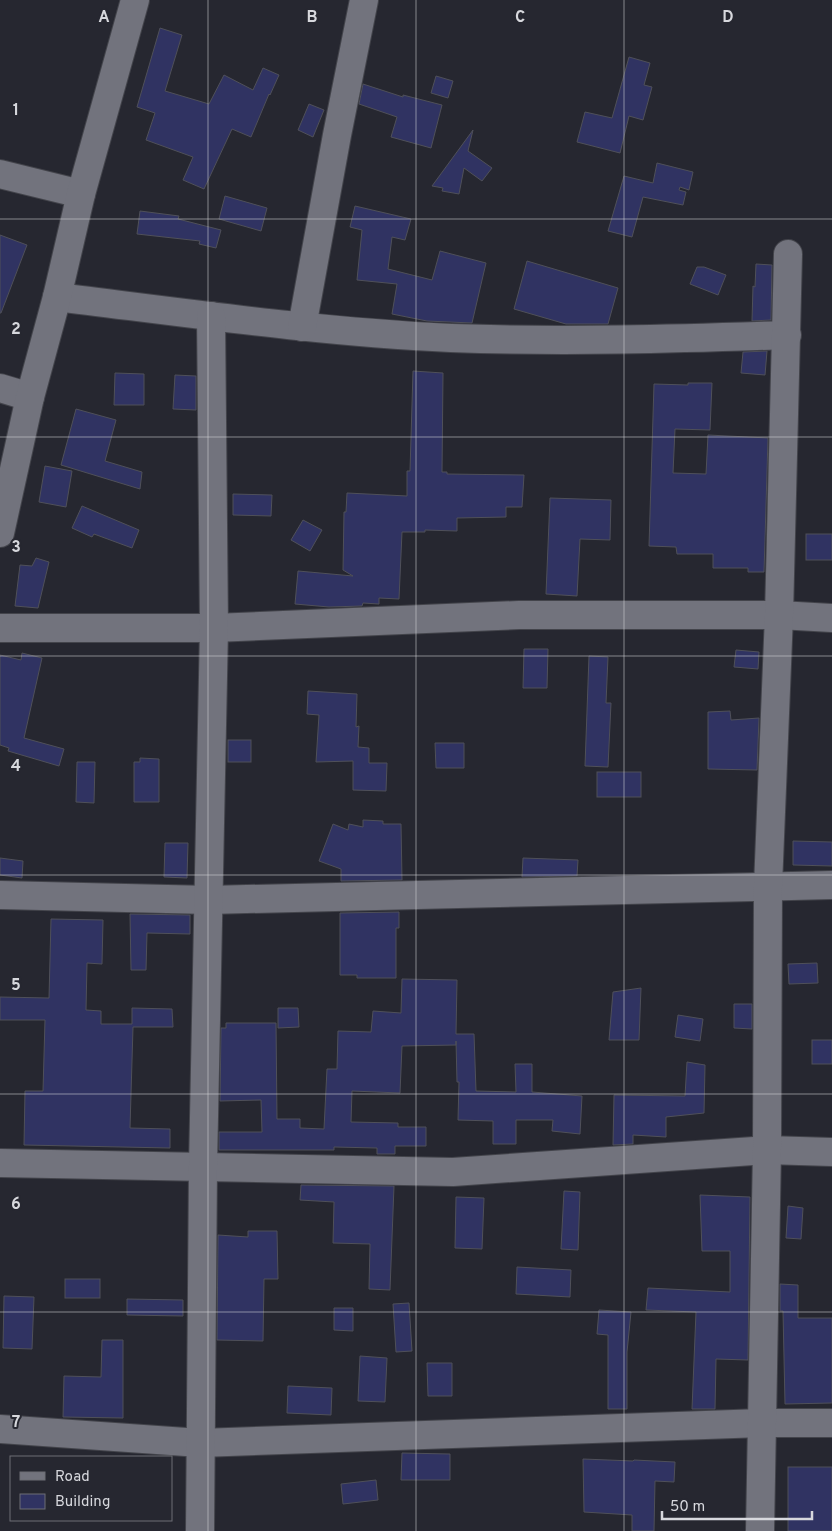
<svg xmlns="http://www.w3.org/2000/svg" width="832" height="1531" viewBox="0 0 832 1531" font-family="Overpass,sans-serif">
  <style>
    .building { fill: #303362; stroke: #4f5059 }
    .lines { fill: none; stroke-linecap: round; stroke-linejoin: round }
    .minor-casing { stroke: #43444b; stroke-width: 30 }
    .minor { stroke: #72737d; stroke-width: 28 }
    .grid { fill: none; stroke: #d7d8dd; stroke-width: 1; stroke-opacity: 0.55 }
    .grid-label { font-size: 16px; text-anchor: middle; font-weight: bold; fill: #d7d8dd; stroke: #262730; stroke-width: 4; stroke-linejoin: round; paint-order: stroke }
  </style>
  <rect width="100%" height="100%" fill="#262730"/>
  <g class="building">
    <path d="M160,28L182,35L165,91L209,104L224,75L253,90L263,68L279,75L270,95L269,94L251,137L232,129L204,189L183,180L193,157L146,140L155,113L137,107Z"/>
    <path d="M629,57L650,63L644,85L652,87L643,120L629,116L620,153L577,142L585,112L612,118Z"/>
    <path d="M436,76L453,81L448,98L431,93Z"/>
    <path d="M363,84L403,97V95L442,105L431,148L391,137L397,117L359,104Z"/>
    <path d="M309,104L324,110L313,137L298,130Z"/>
    <path d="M473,130L468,151L492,168L482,181L464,168L459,194L442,191L443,188L432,186Z"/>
    <path d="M657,163L693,172L689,190L680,187L679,190L686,192L683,205L643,197L632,237L608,231L624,176L653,183Z"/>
    <path d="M225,196L267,208L261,231L219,219Z"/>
    <path d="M355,206L411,219L405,240L392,237L388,269L432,280L440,251L486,263L472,323L427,321L392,314L397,284L357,280L362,230L350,227Z"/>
    <path d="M140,211L179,216L178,219L221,230L216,248L199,244L200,241L137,234Z"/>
    <path d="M0,235L27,245L1,313H0Z"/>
    <path d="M527,261L618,288L608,324H566L514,309Z"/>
    <path d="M756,264L772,265L771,320L752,321L753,286L755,287Z"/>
    <path d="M697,267H704L726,275L718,295L690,284Z"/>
    <path d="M767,351L765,375L741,373L743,352Z"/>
    <path d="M413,371L443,373L442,472H447V474L524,475L522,507H506V517L457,518V531L425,530V532H402L399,599L379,598V604L363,603L362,606L329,607L295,604L298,571L353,576L343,570L344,512H346L347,493L407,496V471H410Z"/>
    <path d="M115,373L144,374V405H114Z"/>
    <path d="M175,375L196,376V410L173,409Z"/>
    <path d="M688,383H712L710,430L675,429L673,473L706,474L708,435L768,438L764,572H748V568H713V554H677L676,547L649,546L654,384L688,385Z"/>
    <path d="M76,409L116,420L105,461L142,472L140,489L61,465Z"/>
    <path d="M45,466L72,471L66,507L39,502Z"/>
    <path d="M233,494L272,495L271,516L233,515Z"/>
    <path d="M550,498L611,500L610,540L580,539L577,596L546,594Z"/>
    <path d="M82,506L139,530L132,548L94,534L92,537L72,528Z"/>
    <path d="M303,520L322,530L310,551L291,540Z"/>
    <rect x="806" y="534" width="26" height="26"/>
    <path d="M36,558L49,562L38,608L15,606L20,565L32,566Z"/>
    <path d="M524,649H548L547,688H523Z"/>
    <path d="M736,650L759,652L758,669L734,667Z"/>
    <path d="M22,653L42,658L24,738L64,749L59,766L8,751L9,748L0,745V655L21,660Z"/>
    <path d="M589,656L608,657L606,703H611L608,767L585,766Z"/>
    <path d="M308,691L357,694L356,727L359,726L358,747L369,748V763H387L386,791L353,790V761L316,762L319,715L307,714Z"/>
    <path d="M730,711L731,720L759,718L757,770L708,769V712Z"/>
    <rect x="228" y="740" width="23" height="22"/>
    <path d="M435,743H464V768H436Z"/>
    <path d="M140,758L159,759V802H134V762H140Z"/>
    <path d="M77,762H95L94,803L76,802Z"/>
    <rect x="597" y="772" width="44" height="25"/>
    <path d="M363,820L383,821V824H401L402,880L341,881V869L319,861L333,824L348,830L349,824L363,827Z"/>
    <path d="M793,841L832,842V866L793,865Z"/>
    <path d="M165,843H188L187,878L164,877Z"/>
    <path d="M0,858L23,861L22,878L0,875Z"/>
    <path d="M523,858L578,860L577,876L522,877Z"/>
    <path d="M399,912V928H396V978H357V975H340V913Z"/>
    <path d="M130,914L190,915V934L147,933L146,970H131Z"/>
    <path d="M51,919L103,920L102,964L87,963L86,1010L101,1011V1024H132V1008L172,1009L173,1027H133L130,1128L170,1129V1148L24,1145L25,1091H43L45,1020H0V997L49,998Z"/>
    <path d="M817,963L818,983L789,984L788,964Z"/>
    <path d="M402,979L457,980L456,1034H474L476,1091L516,1092L515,1064H532V1092L582,1096L580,1134L552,1131L553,1120H516V1144H493V1121L458,1120L459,1082H457L456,1041V1045L402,1046L400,1093L352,1091L351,1122L398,1123V1127H426V1146H395V1154H377V1148L334,1147V1150H219V1132H262L261,1100L220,1101L221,1028H226V1023H276L277,1119H300V1128L324,1129L327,1069H337L338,1031L371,1032L373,1011L401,1013Z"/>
    <path d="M641,988L639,1040H609L613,992Z"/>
    <path d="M734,1004H752V1029L734,1028Z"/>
    <path d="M278,1008H298L299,1027L278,1028Z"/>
    <path d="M678,1015L703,1019L700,1041L675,1037Z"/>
    <rect x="812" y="1040" width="20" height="24"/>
    <path d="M687,1062L705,1065L704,1113L666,1117V1137L633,1135V1144L613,1145L614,1095L685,1096Z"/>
    <path d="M301,1185L394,1186L390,1290L369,1289L370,1244L333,1243L334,1202L300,1200Z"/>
    <path d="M564,1191L580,1192L578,1250L561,1249Z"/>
    <path d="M700,1195L750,1197L748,1360L716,1359L715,1409H692L696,1312L646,1310L648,1288L730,1292V1251H702Z"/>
    <path d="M456,1197L484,1198L482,1249L455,1248Z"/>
    <path d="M788,1206L803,1208L801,1239L786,1238Z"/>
    <path d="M248,1231H277L278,1279H264L263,1341L217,1340L218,1235L248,1237Z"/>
    <path d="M517,1267L571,1270L570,1297L516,1294Z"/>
    <rect x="65" y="1279" width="35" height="19"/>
    <path d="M780,1284L798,1285V1318H832V1403L785,1404L783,1311H780Z"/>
    <path d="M4,1296L34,1297L32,1349L3,1348Z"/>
    <path d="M127,1299L183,1300V1316L127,1315Z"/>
    <path d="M409,1303L412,1351L396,1352L393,1304Z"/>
    <path d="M334,1308H353V1331L334,1330Z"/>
    <path d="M599,1310L631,1312L627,1352V1409H608V1335L597,1334Z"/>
    <path d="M102,1340H123V1418L63,1417L64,1376L101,1377Z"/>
    <path d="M360,1356L387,1358L385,1402L358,1401Z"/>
    <path d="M427,1363H452V1396H428Z"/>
    <path d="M288,1386L332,1388L331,1415L287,1413Z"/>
    <path d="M402,1453L450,1454V1480H401Z"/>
    <path d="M583,1459L633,1461L634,1460L675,1462L674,1482L655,1481L654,1531H632V1515L584,1512Z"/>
    <rect x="788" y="1467" width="44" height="64"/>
    <path d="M376,1480L378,1500L343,1504L341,1484Z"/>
  </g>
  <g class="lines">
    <g class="minor-casing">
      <g id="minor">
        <path d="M0,174L81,194"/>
        <path d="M57,297C188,313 319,332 451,338C563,342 675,339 787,335"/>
        <path d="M302,327L337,135L364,0"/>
        <path d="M0,388L30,397"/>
        <path d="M0,533L30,397L57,297L81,194L135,0"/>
        <path d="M0,628H214L519,615H779L832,618"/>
        <path d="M0,895L209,900L832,885"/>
        <path d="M0,1163L453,1172L767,1150L832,1152"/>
        <path d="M0,1429L200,1443L762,1423H832"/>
        <path d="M200,1531L203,1166L214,628L211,316"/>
        <path d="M760,1531L767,1150L768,886L779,615L788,254"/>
      </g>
    </g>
    <use href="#minor" class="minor"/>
  </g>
  <path class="grid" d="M208,0V1531M416,0V1531M624,0V1531M0,219H832M0,437H832M0,656H832M0,875H832M0,1094H832M0,1312H832"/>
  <g class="grid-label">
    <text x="104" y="22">A</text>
    <text x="312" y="22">B</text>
    <text x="520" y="22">C</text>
    <text x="728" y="22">D</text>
    <text x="16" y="115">1</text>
    <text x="16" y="334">2</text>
    <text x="16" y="552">3</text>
    <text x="16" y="771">4</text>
    <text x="16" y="990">5</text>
    <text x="16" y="1209">6</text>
    <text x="16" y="1427">7</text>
  </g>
  <rect x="10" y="1456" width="162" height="65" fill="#262730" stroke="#6d6e75"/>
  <rect x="20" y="1472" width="25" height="8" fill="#72737d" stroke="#6d6e75"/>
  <text x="55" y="1481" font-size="15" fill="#d7d8dd">Road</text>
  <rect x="20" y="1494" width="25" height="15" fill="#303362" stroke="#6d6e75"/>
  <text x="55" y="1506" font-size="15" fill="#d7d8dd">Building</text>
  <path d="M662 1511v8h150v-8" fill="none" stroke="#d7d8dd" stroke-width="2.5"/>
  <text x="670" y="1511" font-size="15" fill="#d7d8dd" stroke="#262730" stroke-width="4" paint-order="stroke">50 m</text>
</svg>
